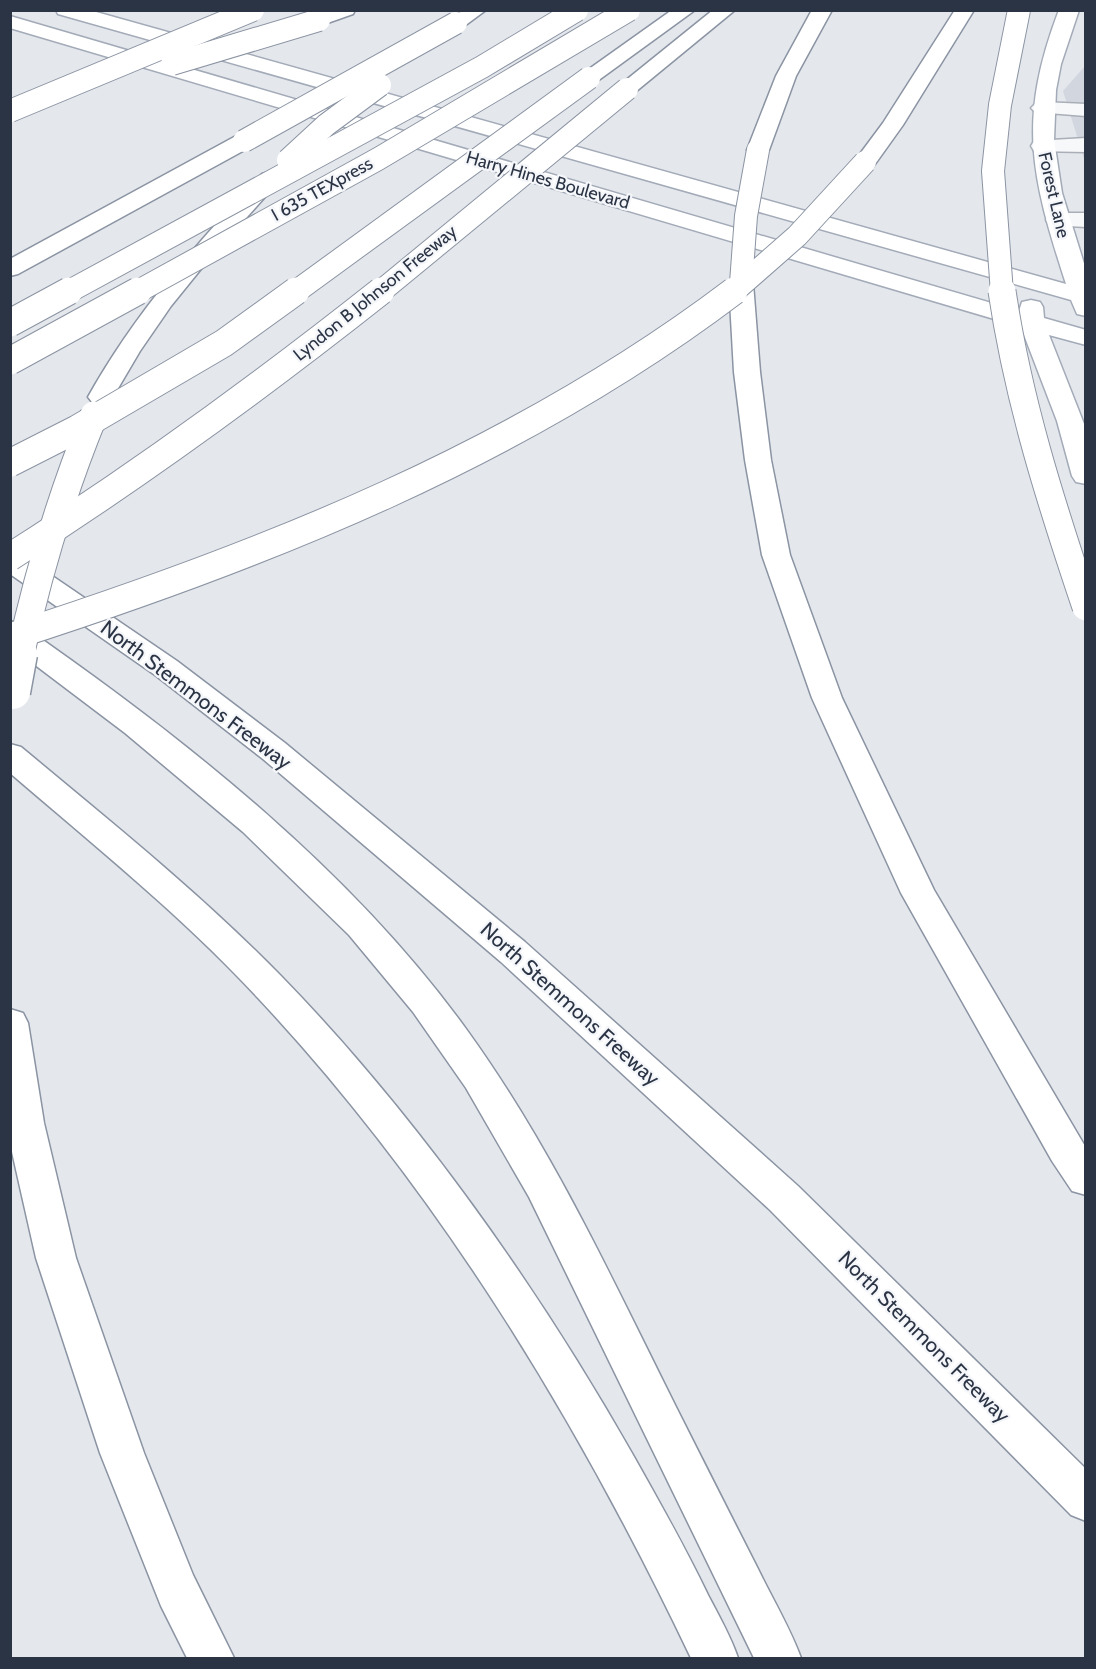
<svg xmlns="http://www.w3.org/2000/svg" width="1096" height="1669" viewBox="0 0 1096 1669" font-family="Cabin,sans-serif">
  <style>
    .built { fill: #d2d6de }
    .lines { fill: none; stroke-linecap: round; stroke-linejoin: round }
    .minor-casing { stroke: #a9aeb7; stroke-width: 3 }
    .major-casing { stroke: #a3abb8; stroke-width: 3 }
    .highway-casing { stroke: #8b94a3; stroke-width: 3 }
    .minor { fill: #f7f8fa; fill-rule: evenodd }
    .major { fill: #fff; fill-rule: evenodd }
    .highway { fill: #fff; fill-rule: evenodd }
    .highway-bridge-far2-casing { stroke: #8b94a3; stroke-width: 24; stroke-linecap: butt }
    .highway-bridge-far1-casing { stroke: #8b94a3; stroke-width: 29; stroke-linecap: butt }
    .highway-bridge-casing { stroke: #8b94a3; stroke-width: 37; stroke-linecap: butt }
    .highway-bridge-far2 { stroke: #fff; stroke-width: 22 }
    .highway-bridge-far1 { stroke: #fff; stroke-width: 27 }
    .highway-bridge { stroke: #fff; stroke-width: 34 }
    .labels { text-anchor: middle; stroke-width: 4.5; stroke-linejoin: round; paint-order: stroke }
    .far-street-label { font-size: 18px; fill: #2b3445; stroke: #f4f6f9 }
    .street-label { font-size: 21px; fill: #2b3445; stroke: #f4f6f9 }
  </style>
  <rect width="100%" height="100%" fill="#e4e7ec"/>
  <path class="built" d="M1085,66V162L1063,91Z"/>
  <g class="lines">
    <g class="minor-casing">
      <g id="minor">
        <path d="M1042,102L1086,104V116L1035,112L1031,108L1035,104Z"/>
        <path d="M1086,138V152L1034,151L1031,146L1034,141Z"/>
        <path d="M1057,213H1086V227L1049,225L1046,220L1049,215Z"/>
      </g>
    </g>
    <g class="major-casing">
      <g id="major">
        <path d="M56,10H89L1066,284C1031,176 1017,120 1059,10H1079L1061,64L1056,90L1054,140L1062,193L1086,270V316L1077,314L1071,300L58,14Z"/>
        <path d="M10,16L1019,311L1022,302L1031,300L1040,302L1043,307L1044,318L1086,330V345L1049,335L1086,429V484L1076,482L1072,476L1057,421L1021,327L10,28Z"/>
      </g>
    </g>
    <g class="highway-casing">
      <g id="highway">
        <path d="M326,10H355L353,14L319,26L312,24L309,20L312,16Z"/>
        <path d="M463,10H486L463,27H449L446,23Z"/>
        <path d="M672,10H695L596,82L589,84L582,82L579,78L582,74Z"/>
        <path d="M713,10H735L634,93L627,95L620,93L617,89L620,85Z"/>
        <path d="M812,10H832L796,76L769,150L766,155L758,157L750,155L747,150L776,76Z"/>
        <path d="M955,10H974L903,125L873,167L865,169L857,167L854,162L883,123Z"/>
        <path d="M244,134L252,136L255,141L252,146L18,274L10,276V259L236,136Z"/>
        <path d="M270,172L278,174L281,179L205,264L171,306L140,351L110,402L101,405L92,402L88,397C135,313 196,244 262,174Z"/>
        <path d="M741,276L749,278L753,283L760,372L771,460L790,555L842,698L934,890L1086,1148V1195L1072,1191L1052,1161L901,893L812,698L762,555L745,460L734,372L729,283L733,278Z"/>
        <path d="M10,551L20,554L177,661L285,743L525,942L798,1186L1086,1469V1521L1071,1515L770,1210L501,962L263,759L155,675L10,574Z"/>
        <path d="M10,621L20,624C183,737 353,871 469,1033C553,1150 613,1281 677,1409C704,1463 731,1516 758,1569C772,1598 790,1628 801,1658H754L529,1197L466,1088L413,1012L349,935L243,832L125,733L10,646Z"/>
        <path d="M10,744L21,747C110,821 201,894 282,977C417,1116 537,1286 633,1455C659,1501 685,1547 708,1595C719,1616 731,1637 738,1658H691C578,1421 439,1191 258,998C182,916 95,846 10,773Z"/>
        <path d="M10,1009L23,1013L28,1023L44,1123L76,1258L144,1453L193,1575L234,1658H187L161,1606L100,1453L36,1258L10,1143Z"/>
      </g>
    </g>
    <use href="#minor" class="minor"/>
    <use href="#major" class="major"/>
    <use href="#highway" class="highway"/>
    <g class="highway-bridge-far2-casing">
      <g id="highway-bridge-far2">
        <path d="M172,64L319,20"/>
        <path d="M10,111L253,10"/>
        <path d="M244,141L456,23"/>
        <path d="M288,160L326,125L380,85"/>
        <path d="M741,283L746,216L758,150"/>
        <path d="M66,293L482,67L577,10"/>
        <path d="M135,293L378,159L629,10"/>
        <path d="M294,293L589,78"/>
        <path d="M379,293L627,89"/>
        <path d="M732,293L797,236L865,162"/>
        <path d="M1002,293L993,171L1000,105L1019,10"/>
      </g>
    </g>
    <g class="highway-bridge-far1-casing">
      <g id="highway-bridge-far1">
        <path d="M1002,291C1018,400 1051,503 1086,607"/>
        <path d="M10,323L69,291"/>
        <path d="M10,361L138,291"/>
        <path d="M10,463L77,429L224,343L296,291"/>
        <path d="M10,557C139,475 261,386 381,291"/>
        <path d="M10,637C265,555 519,454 734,291"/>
        <path d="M20,656C38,573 62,493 94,415"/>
      </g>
    </g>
    <g class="highway-bridge-casing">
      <path id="highway-bridge" d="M13,692L20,654"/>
    </g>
    <use href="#highway-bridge-far2" class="highway-bridge-far2"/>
    <use href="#highway-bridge-far1" class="highway-bridge-far1"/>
    <use href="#highway-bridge" class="highway-bridge"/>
  </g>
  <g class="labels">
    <g class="far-street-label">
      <text transform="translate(548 180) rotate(16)" y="6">Harry Hines Boulevard</text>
      <text transform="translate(322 189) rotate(-29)" y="6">I 635 TEXpress</text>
      <text transform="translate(1054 195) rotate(77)" y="6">Forest Lane</text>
      <text transform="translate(375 293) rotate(-39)" y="6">Lyndon B Johnson Freeway</text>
    </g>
    <g class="street-label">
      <text transform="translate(196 695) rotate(37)" y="7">North Stemmons Freeway</text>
      <text transform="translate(570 1004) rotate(42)" y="7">North Stemmons Freeway</text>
      <text transform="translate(924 1337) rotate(45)" y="7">North Stemmons Freeway</text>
    </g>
  </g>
  <rect width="1096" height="1669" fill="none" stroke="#2b3445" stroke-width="24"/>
</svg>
